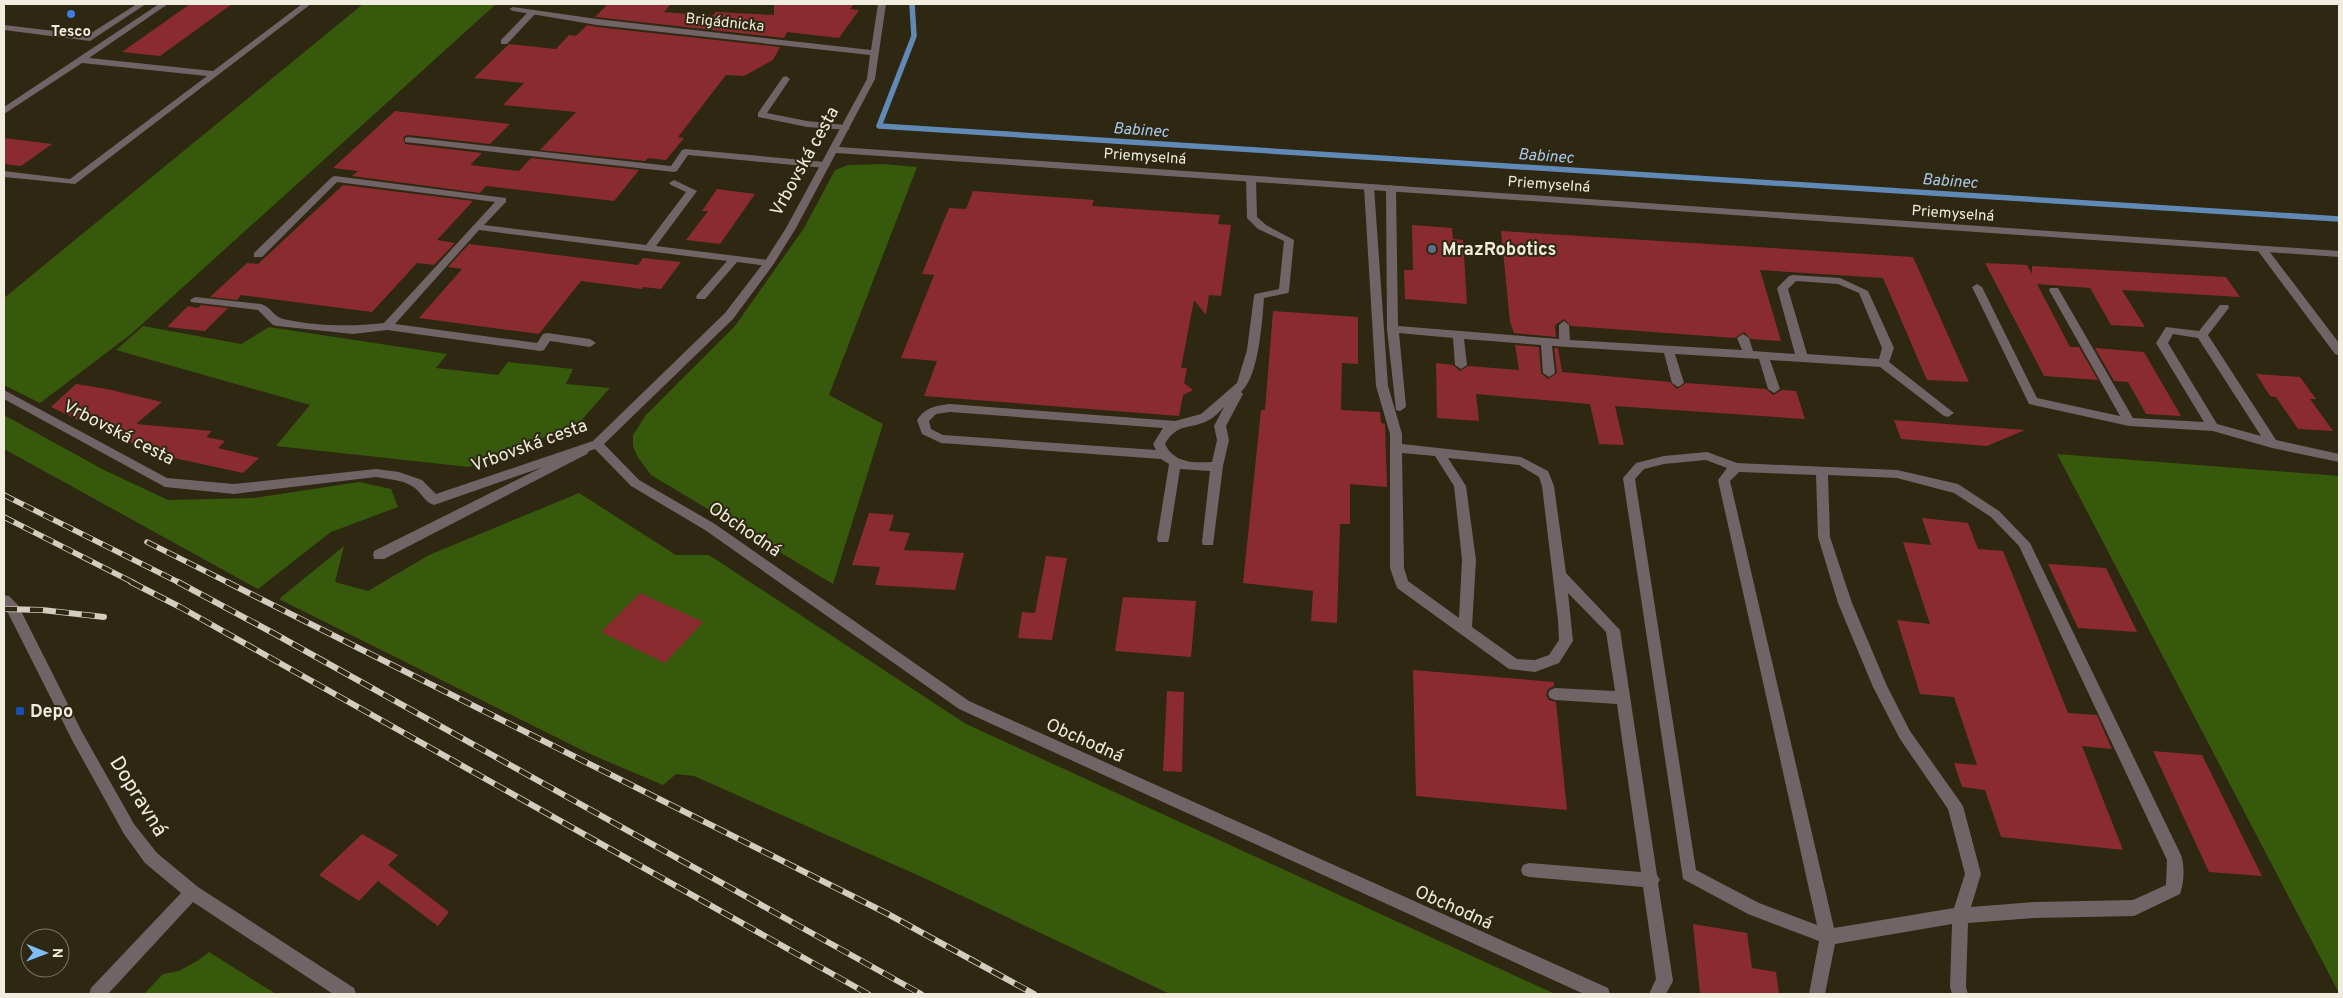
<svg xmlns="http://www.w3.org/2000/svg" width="2343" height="998" viewBox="0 0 2343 998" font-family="Overpass,sans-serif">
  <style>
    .green { fill: #36590c }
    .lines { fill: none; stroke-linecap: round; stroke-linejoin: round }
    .stream { stroke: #6089b5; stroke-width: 5.5 }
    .building { fill: #8a2c2f }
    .service { fill: #716466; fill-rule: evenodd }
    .minor { fill: #716466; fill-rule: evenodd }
    .rail-far1-casing { stroke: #d2cdbe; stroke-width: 5.5 }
    .rail-casing { stroke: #d2cdbe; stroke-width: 6 }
    .rail-far1 { stroke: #2e2711; stroke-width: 4; stroke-dasharray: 11; stroke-linecap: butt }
    .rail { stroke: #2e2711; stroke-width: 4.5; stroke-dasharray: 13; stroke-linecap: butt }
    .shop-dot { fill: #3f7fe0; stroke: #2e2711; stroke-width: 2 }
    .service-dot { fill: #5c6f8a; stroke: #2e2711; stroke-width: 2 }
    .transit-dot { fill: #1a4fb4; stroke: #2e2711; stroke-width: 2 }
    .labels { text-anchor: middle; stroke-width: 4; stroke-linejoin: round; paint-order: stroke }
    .far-street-label { font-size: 15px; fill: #f0ecde; stroke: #2e2711 }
    .far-poi-label { font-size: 15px; font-weight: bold; fill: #f0ecde; stroke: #2e2711 }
    .far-water-label { font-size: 16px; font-style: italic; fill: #aac8ee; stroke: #2e2711 }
    .street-label { font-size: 18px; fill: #f0ecde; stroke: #2e2711 }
    .poi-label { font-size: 18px; font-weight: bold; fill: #f0ecde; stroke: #2e2711; text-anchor: start }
    .near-street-label { font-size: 21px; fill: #f0ecde; stroke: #2e2711 }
  </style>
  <rect width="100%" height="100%" fill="#2e2711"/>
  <g class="green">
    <path d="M363,4L495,5L130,335L40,403L4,385V298Z"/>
    <path d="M883,164L917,167L829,395L883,424L833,584L651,475L637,456L633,446V435L646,415L735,326L804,228L835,170L848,165Z"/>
    <path d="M143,326L241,344L269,327L447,354L436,368L498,375L508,362L573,369L566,384L610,388L578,424L469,467L276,446L310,405L116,350Z"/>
    <path d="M4,415L104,470L168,500L254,498L359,482L391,489L398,507L331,532L258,589L4,449Z"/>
    <path d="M2057,454L2339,476V993Z"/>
    <path d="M579,493L676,555H709L966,724L1555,994H1170L924,878L694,776L676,774L663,785L590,754L279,599L344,546L335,582L368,591L429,555Z"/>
    <path d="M209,952L276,994H144L163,974L179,971L197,961Z"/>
  </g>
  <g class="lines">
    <path class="stream" d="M912,4L914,36L879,126L2339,219"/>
  </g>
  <g class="building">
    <path d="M190,4H232L160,56L122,52Z"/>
    <path d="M608,4H671L664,12L712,16L716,12L774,15V4H854L850,9L859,10L839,38L787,32L784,38L595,17Z"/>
    <path d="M587,25L597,27L780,47L773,60L744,76L726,75L678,137L684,138L666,160L648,158L645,161L540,150L576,112L503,105L524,83L474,78L509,44L556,49L569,35L576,36Z"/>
    <path d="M395,111L510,124L490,144L408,135L403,137L405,144L482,153L470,165L519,171L531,158L639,170L614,201L486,186L480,193L352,176L358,171L333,168Z"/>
    <path d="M4,138L52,144L21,166L4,164Z"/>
    <path d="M343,185L473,201L437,240L455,243L434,265L417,263L372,312L241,295L237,300L210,297L247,263L258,264Z"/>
    <path d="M717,189L755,194L720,244L686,240L708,211H702Z"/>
    <path d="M973,191L1094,200L1092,206L1220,215L1218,224L1231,225L1221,296L1209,295L1206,315L1194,300L1181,368H1187L1184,383L1193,390L1183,395L1179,416L924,396L937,361L901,358L934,275L922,274L949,208L966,209Z"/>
    <path d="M1412,225L1452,228L1453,239L1463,240L1467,304L1405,299L1404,270H1413Z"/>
    <path d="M1501,231L1913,257L1969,382L1927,380L1883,278L1760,270L1781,341L1751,339L1744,332L1735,338L1571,326L1564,319L1555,325L1556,337L1514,333L1510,322Z"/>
    <path d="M469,244L638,265L643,258L681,262L661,289L643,287L642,289L581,281L539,334L419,318L462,269L448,267Z"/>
    <path d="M1985,263L2027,265L2032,274V266L2226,277L2240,297L2122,290L2145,327L2111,325L2090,288L2037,284L2070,347H2079L2098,380L2044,376Z"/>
    <path d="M201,305L228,308L205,331L167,327L188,306L198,308Z"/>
    <path d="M1273,311L1358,317V364L1342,363L1341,410L1380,412L1381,423L1385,424L1387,487L1350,484V524H1340L1337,623L1311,621L1313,591L1243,583L1261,410H1265Z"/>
    <path d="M1515,345L1539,347L1541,373L1548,379L1557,373L1554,348H1558L1562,372L1670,382L1677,389L1686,383L1766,389L1773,395L1782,390L1796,391L1805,419L1615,406L1624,445L1599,444L1590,404L1476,394L1479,421L1437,418L1436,363L1453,365L1460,371L1468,366L1519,370Z"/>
    <path d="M2095,348L2144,352L2181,416L2146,414L2128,382L2114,381Z"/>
    <path d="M2256,374L2300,377L2316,399H2310L2333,431L2298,429L2276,397L2270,396Z"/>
    <path d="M76,384L107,389L162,402L136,424L212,431L206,437L225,441L218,448L259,458L243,473L151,453L84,418L80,421L51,407Z"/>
    <path d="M1894,420L2025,430L1987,446L1901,439Z"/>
    <path d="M869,513L894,515L889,531L910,533L904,550L964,553L955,590L875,585L880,567L852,565Z"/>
    <path d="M1922,518L1968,523L1978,549L2003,551L2068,713L2097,715L2112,749L2082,746L2123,850L2001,837L1985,790L1962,787L1954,763L1977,765L1954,697L1920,694L1897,620L1930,624L1903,542L1931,545Z"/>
    <path d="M1046,556L1067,558L1052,640L1018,638L1022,612L1035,613Z"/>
    <path d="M2048,564L2106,568L2137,632L2078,628Z"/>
    <path d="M640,593L703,622L665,663L601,632Z"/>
    <path d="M1123,597L1196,601L1191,657L1115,651Z"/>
    <path d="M1413,670L1554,682V686L1548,689L1546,695L1549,700L1556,702L1567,810L1416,796Z"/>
    <path d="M1167,691L1184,692L1182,772L1163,771Z"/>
    <path d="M2153,751L2202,755L2262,876L2209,872Z"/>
    <path d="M362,834L398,855L388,865L449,912L438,926L378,881L359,901L319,875Z"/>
    <path d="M1693,924L1747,933L1752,968L1776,972L1779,994H1700Z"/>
  </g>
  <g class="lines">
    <g class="service">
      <path d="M137,4H146L90,41L4,30V25L88,35Z"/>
      <path d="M159,4H168L89,58L213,71L302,4H311L75,184L4,177V171L70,179L207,76L82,63L4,114V107Z"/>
      <path d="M530,10L537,12L507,44H501V40Z"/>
      <path d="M786,76L790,79L767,113L807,121L845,125L850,128L848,130L807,127L758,117V113L783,77Z"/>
      <path d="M408,137L671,166L682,150L685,149L825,162L830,165L825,168L688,155L677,171L674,172L405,142V138Z"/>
      <path d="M335,176L506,198V202L484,225L646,245L686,192L671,185L669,183L674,180L697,191L656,246L769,260L774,263L769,266L737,262L705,299H697L696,297L697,295L727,261L479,230L395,324L537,343L543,334L547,333L590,339L596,343L590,347L550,341L544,350L540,351L387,330L353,334L277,326L273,325L258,310L191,302L190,300L195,297L261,304C270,306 274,317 283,319C315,326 351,327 384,323L495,202L337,182L262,257H254V253L332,177Z"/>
      <path d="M1251,176L1256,179L1257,217L1266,225L1294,240L1289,291L1288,293L1264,298C1262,322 1259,376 1241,392L1243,394L1226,426L1229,440L1223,466L1213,545H1203L1202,542L1210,471L1180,469L1169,539L1168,542H1158L1157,539L1169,464L1161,459L941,443L922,434L917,420C926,407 935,406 950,404L1175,421L1201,414L1237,383L1247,350L1254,296L1255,294L1279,289L1284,241L1258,229L1247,218L1246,179ZM1224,407L1214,426L1217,440L1212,462C1193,463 1174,463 1165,444C1177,422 1191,430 1209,420C1215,417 1220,411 1224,407ZM950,412L1163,428L1153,444L1156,450L943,435L931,429L929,421L936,414Z"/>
      <path d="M1369,184L1374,187L1388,386L1402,434V444L1521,457L1548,471L1554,486L1566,573L1620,630L1657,875L1660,880L1658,883L1673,981L1666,994H1649L1656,979L1643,887L1529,877L1523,875L1521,870L1523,865L1529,863L1641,872L1617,704L1555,700L1550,698L1548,694L1550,690L1555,688L1615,691L1606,632L1568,593L1573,641L1559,663L1535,672L1509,669L1397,588L1390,568V434L1376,386L1364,187ZM1402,453L1435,456L1454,486L1462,560L1459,618L1408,581L1404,568ZM1448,458L1519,465L1539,477L1542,486L1558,620L1559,640L1549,655L1535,660L1517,659L1472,627L1476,560L1466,486Z"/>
      <path d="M1391,185L1396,188L1398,326L1559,339V325L1564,321L1569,325L1570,340L1742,350L1737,338L1743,334L1749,338L1753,351L1795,354L1777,288L1789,276L1793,275L1840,278L1868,291L1894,348L1889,362L1954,413L1948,417L1944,416L1880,367L1770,360L1780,389L1774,393L1768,389L1759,359L1675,354L1684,383L1678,387L1672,383L1664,353L1552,346L1555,373L1549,377L1543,373L1541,345L1464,339L1467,365L1461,369L1455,365L1453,338L1399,333L1406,407L1400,411L1396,410L1387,329L1386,188ZM1796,281L1838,284L1859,293L1882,348L1879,359L1807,354L1788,289Z"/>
      <path d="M2262,246L2266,247L2339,343V355L2335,354L2258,251V247Z"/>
      <path d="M1977,284L1982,287L2037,398L2120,416L2049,290L2050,288H2058L2133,418L2204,422L2156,343L2166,327L2199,331L2220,305H2228L2229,307L2228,309L2208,335L2276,440L2339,454V462L2272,448L2213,431L2129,426L2029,404L1972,287ZM2173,334L2198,338L2261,436L2217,424L2168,343Z"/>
      <path d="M583,447L587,448L589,451L587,454L384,559H374L373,555L374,551Z"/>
      <path d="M1707,452L1737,463L1897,470L1958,484L1999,511L2030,543L2181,855C2185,865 2184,884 2180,894L2134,916L2035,918L1968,923L1966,987L1968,994H1952L1950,987L1952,924L1835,944L1825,994H1809L1819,941L1748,914L1683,879L1623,478L1636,463L1664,456ZM1706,460L1727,468L1718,480L1817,925L1759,903L1696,870L1635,479L1644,469L1664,464ZM1739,472L1816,475L1818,537L1838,603L1873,687L1900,739L1948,809L1965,874L1954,908L1834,928L1730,481ZM1828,475L1897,478L1954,493L1991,517L2019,546L2167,860L2166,885L2133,900L2035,902L1971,907L1981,874L1963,806L1910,731L1887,686L1852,603L1830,537Z"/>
    </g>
    <g class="minor">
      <path d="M878,4H886L875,79L839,147L2339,251V257L836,153L796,228L773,265L733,319L604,444L639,480L715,524L969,701L1608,988L1610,994H1584L959,709L705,530L631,486L595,449L434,505C424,502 421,491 412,486C402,480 388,479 376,477L234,494L165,487L4,399V390L167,478L234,484L376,469L399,472L422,480L436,494L593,441L725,313L765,261L786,228L867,79L870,55L597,25L513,11L509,9L513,7L597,19L871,50Z"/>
      <path d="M4,595L9,596L18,605L82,732L134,824L157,853L198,887L354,988L356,994H333L193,902L108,994H89L91,988L181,893L145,863L124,834L72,740L8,613L4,608Z"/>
    </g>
    <g class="rail-far1-casing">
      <g id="rail-far1">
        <path d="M4,495L180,583"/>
        <path d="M4,517L134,583"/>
        <path d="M147,542L229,583"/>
      </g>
    </g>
    <g class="rail-casing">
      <g id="rail">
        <path d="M131,582L180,607L868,994"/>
        <path d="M178,582L275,634L921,994"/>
        <path d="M227,582L886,913L1034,994"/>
        <path d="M4,609L42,610L104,617"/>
      </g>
    </g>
    <use href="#rail-far1" class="rail-far1"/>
    <use href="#rail" class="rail"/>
  </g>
  <circle class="shop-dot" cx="71" cy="14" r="5"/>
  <circle class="service-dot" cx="1432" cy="249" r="5"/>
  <rect class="transit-dot" x="15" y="706" width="10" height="10" rx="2.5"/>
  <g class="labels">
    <g class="far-street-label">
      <text transform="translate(725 22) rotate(6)" y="5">Brigádnicka</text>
      <text transform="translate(1145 156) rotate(4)" y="5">Priemyselná</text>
      <text transform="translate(1549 184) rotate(4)" y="5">Priemyselná</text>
      <text transform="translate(1953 213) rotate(4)" y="5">Priemyselná</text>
    </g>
    <g class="far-poi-label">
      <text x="71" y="36">Tesco</text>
    </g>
    <g class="far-water-label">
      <text transform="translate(1141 129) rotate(4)" y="6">Babinec</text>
      <text transform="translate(1546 155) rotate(4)" y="6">Babinec</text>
      <text transform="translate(1950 180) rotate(4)" y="6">Babinec</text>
    </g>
    <g class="street-label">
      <text transform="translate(804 161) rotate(-61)" y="6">Vrbovská cesta</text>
      <text transform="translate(119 432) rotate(27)" y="6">Vrbovská cesta</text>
      <text transform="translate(529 445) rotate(-20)" y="6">Vrbovská cesta</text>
      <text transform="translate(745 529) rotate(34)" y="6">Obchodná</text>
      <text transform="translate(1085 740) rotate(24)" y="6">Obchodná</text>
      <text transform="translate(1454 907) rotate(24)" y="6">Obchodná</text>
    </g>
    <g class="poi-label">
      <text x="1442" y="255">MrazRobotics</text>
      <text x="30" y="717">Depo</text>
    </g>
    <g class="near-street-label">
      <text transform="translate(139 796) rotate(58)" y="7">Dopravná</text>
    </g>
  </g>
  <rect width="2343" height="998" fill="none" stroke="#f0ecde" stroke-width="10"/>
  <g transform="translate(45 953) rotate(91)"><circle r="24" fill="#2e2711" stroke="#7c7663"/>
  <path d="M0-4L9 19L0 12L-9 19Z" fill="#7ebdf9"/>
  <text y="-8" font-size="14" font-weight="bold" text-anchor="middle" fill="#f0ecde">N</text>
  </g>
</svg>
